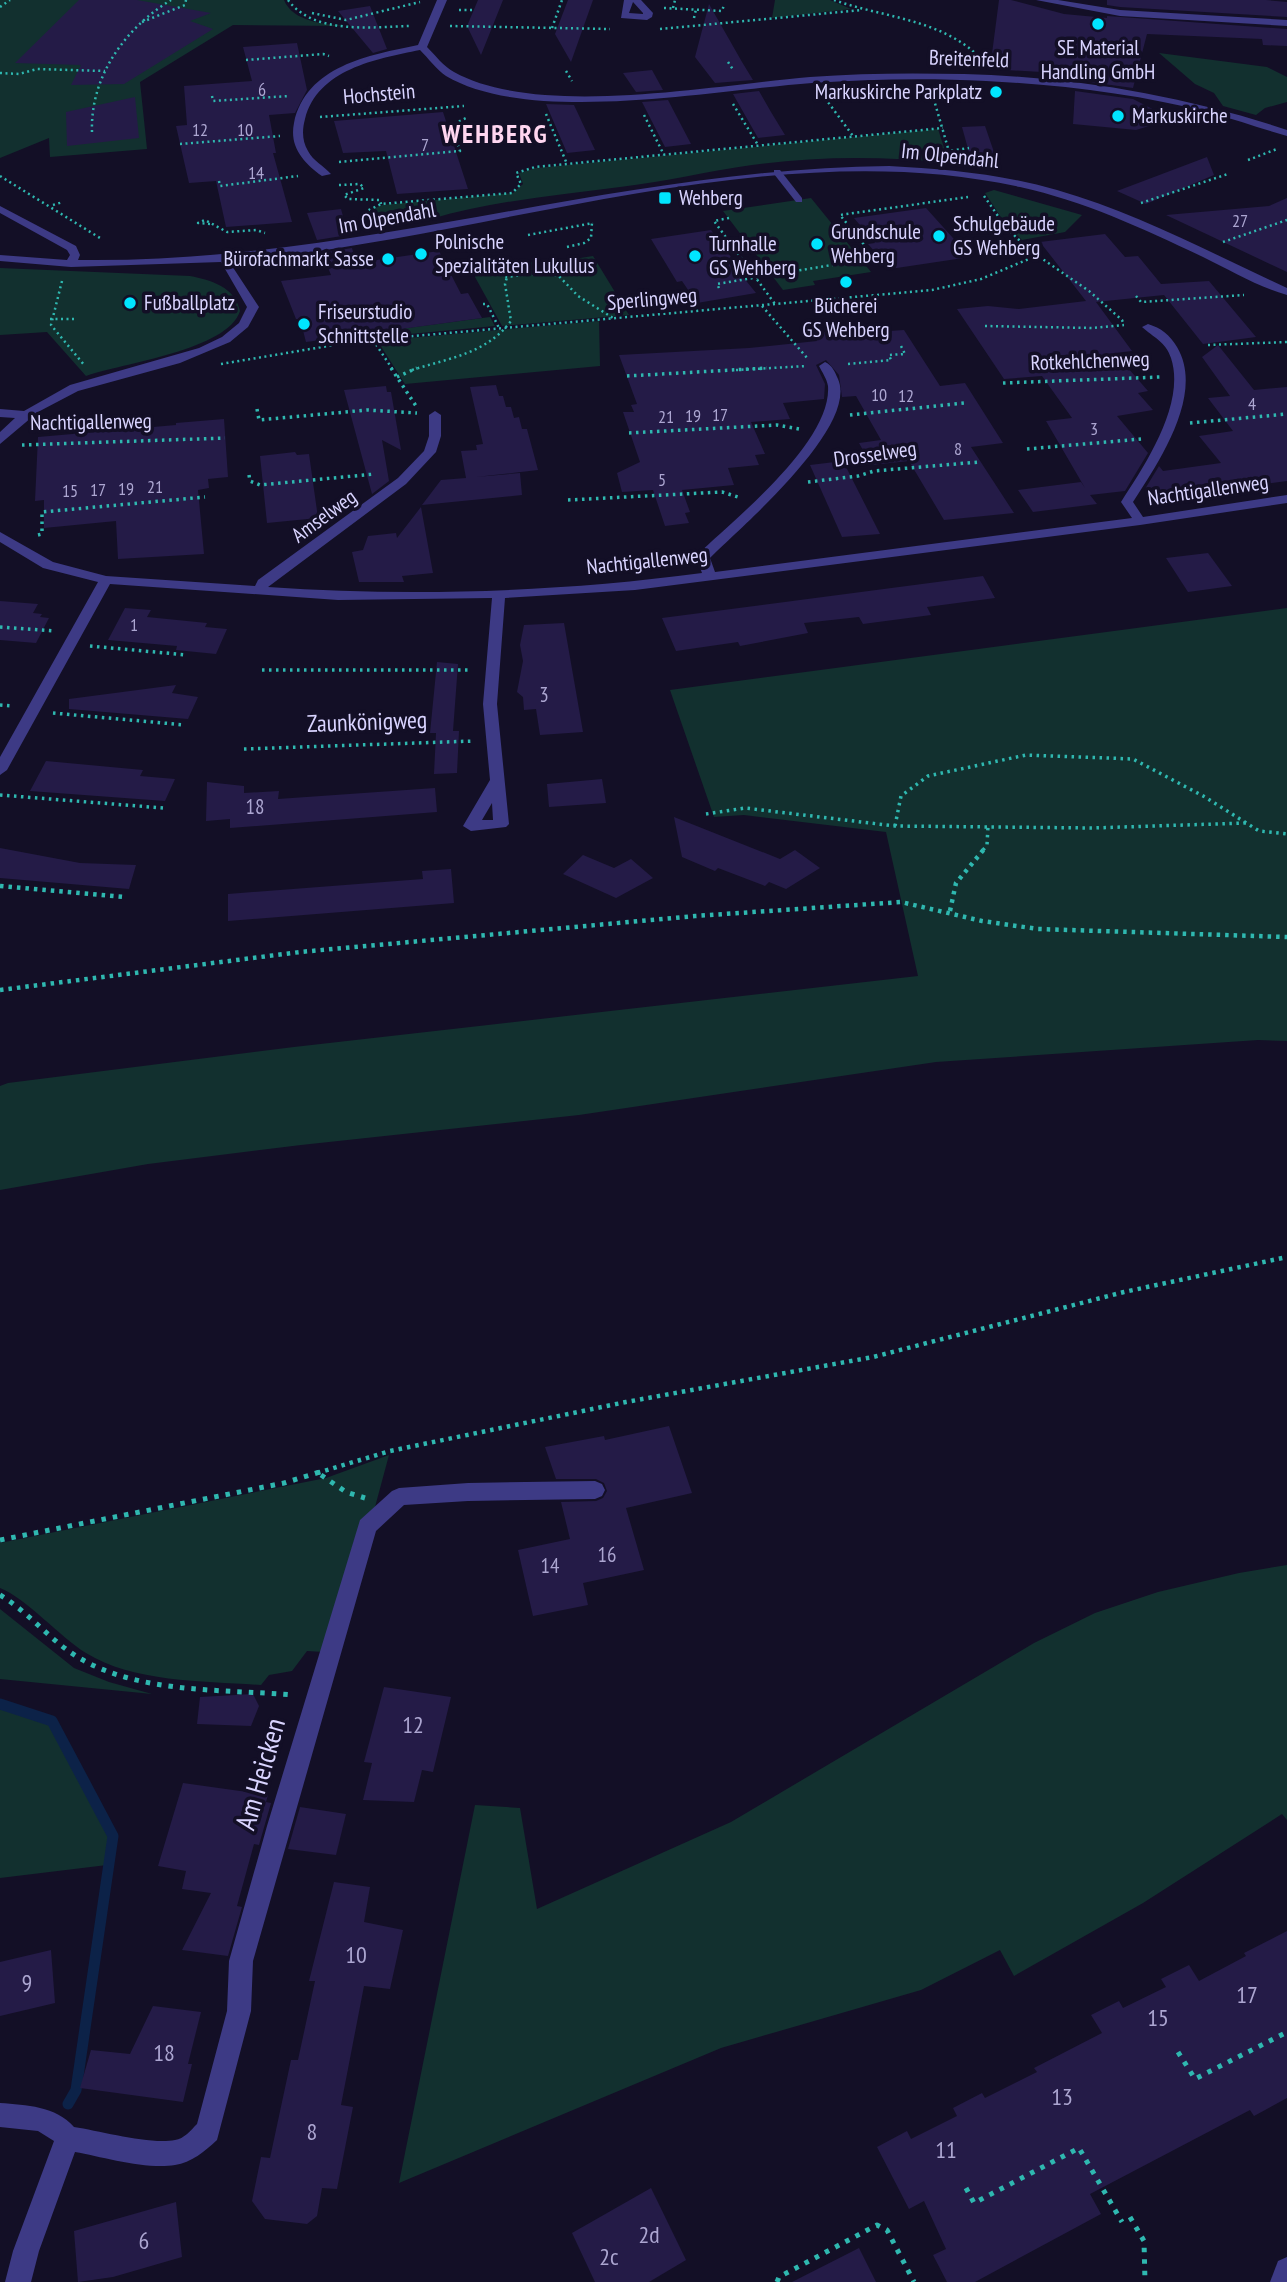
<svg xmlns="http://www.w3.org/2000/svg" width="1287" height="2282" viewBox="0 0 1287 2282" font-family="'PT Sans Narrow',sans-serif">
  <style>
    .green { fill: #12302f }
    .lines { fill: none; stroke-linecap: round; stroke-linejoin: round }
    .stream { stroke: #0c2248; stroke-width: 11 }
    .building { fill: #241b47 }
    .path-far3 { stroke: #2fb8b0; stroke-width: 2.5; stroke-dasharray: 2 3.5; stroke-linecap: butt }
    .path-far2 { stroke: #2fb8b0; stroke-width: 3.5; stroke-dasharray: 2.5 4.5; stroke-linecap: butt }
    .path-far1 { stroke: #2fb8b0; stroke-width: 4.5; stroke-dasharray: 3.5 5; stroke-linecap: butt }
    .path { stroke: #2fb8b0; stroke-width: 5; stroke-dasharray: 4.5 7; stroke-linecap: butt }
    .service { fill: #3d3a85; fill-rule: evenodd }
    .minor { fill: #3d3a85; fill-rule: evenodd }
    .poi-dot { fill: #00e5ff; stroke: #130f26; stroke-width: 2.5 }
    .labels { text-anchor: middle; stroke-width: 7; stroke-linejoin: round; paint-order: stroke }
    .far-number-label { font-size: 18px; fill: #aca6d1 }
    .far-poi-label { font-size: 21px; fill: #d9d4ff; stroke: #130f26; text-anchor: start }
    .far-street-label { font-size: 21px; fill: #d9d4ff; stroke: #130f26 }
    .number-label { font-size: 21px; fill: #aca6d1 }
    .street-label { font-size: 24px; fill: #d9d4ff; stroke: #130f26 }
    .near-number-label { font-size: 24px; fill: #aca6d1 }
    .far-district-label { font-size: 26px; font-weight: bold; letter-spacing: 2px; fill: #ffd6f0; stroke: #130f26 }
    .near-street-label { font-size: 28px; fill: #d9d4ff; stroke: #130f26 }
  </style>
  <rect width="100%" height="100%" fill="#130f26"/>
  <g class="green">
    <path d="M0,0H284C293,22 324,24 345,26L233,25L140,82L147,149L50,157L49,138L0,158Z"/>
    <path d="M775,0H830L851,9L772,18Z"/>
    <path d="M1159,53L1267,67L1287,77V102L1265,108L1256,115L1223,106L1214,93L1195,84Z"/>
    <path d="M938,129L949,163C883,156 817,156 752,165C708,171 664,182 620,187C558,195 492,201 431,219L427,216L371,219L369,211L382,205L513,193L523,184L519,173L536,168Z"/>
    <path d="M994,190L1082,215L1065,232L1022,240L1004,222L985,193Z"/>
    <path d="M811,198L871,272L813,281L815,285L783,290L723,211Z"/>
    <path d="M593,256L629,315L502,326L475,277L478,269L504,261L549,263Z"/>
    <path d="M0,268L190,276C211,280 235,287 240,311C228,350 123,363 86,376L47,332L0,335Z"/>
    <path d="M490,317L495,326L357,339L355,335Z"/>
    <path d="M599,321L600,366L405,384L380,345V342L386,340Z"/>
    <path d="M1287,608V1041L1258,1040L936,1062L579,1115L301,1145L148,1164L0,1190V1086L8,1083L294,1047L918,976L886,832L744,815L714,817L670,690Z"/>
    <path d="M389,1455L375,1507L360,1525L354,1541L324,1652L307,1651L292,1671L269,1675L261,1685C207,1681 134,1683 86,1653C61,1638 26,1598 0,1588V1543L326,1478Z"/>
    <path d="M1287,1565V1820L1282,1814L1143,1903L1014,1976L1000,1950L921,1990L721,2048L399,2183L475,1805L520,1808L537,1909L731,1822L1034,1643L1095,1613L1158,1592L1239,1573Z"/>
    <path d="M0,1609L74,1668L109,1682L152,1694L0,1679Z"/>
    <path d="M0,1704L52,1721L113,1836L107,1865L0,1878Z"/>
  </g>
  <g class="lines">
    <path class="stream" d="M0,1704L52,1721L113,1836L76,2090L68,2104"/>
  </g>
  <g class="building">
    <path d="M79,0H137L211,13L190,21L213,29L124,84L71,85L81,65L15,63Z"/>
    <path d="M478,0H503L481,55L467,26Z"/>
    <path d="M568,0H593L571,62L555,34Z"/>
    <path d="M999,0H1011L1064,14L1107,18V16L1287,29V46L1263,45L1262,39L1147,34L1133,88L1075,80L1076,74L990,69Z"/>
    <path d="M1107,0H1266L1287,2V17L1120,7L1107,5Z"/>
    <path d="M709,4L742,62L753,80L715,83L695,57Z"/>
    <path d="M370,6L387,49L373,53L338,11Z"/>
    <path d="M297,43L307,90L295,113L269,115L276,153H273L292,222L226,227L216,181L189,183L176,126L187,125L184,86L252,81L243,47Z"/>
    <path d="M652,70L663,90L636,92L623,73Z"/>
    <path d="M759,91L771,112L785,135L758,138L733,94Z"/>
    <path d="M1075,91L1133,99L1172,119L1136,130L1073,124Z"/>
    <path d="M135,97L139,138L67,146L66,112Z"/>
    <path d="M668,100L691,144L665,147L642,102Z"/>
    <path d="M546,104L574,105L595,150L567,153Z"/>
    <path d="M443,112L468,189L397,194L386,151L343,153L334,121Z"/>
    <path d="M985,126L995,155L970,156L962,127Z"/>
    <path d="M1207,157L1214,175L1146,204L1117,191Z"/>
    <path d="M1287,198V272L1166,215L1269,206Z"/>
    <path d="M926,208L970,257L890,269L868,244L875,243L854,218Z"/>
    <path d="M341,209L348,235L317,240L307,213Z"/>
    <path d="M711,230L742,272H739L756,293L697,303L682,281L677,282L651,239Z"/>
    <path d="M1105,234L1125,257L1138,256L1161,284L1209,281L1256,337L1203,344L1164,295L1096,302L1132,351L1115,353L1148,391L1138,393L1153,410L1117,416L1148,453L1125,491L1090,495L1097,504L1033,512L1018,490L1081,482L1085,488L1046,421L1072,418L1042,376L1004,379L957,309L988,306L1019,309L1086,301L1040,242Z"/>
    <path d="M352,248L356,263L439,251L461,294L468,293L482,318L306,342L300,319H296L281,281L331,275L322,253Z"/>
    <path d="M844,330L846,334L904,330L940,386L965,383L1003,443L971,447L1014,513L944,520L909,461L871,465L859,443L881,440L856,396L842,397L839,375L826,360L816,365L825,384L824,399L783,403L790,419L751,422L765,454L755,455L759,465L728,468L734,485L682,490L690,512L685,513L689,523L665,526L653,490L622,492L617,473L640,462L623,412H634L631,405L637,404L619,355L749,348L817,341L813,333Z"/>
    <path d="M1218,345L1254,390L1287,387V481L1162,497L1156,487L1145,489L1159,466L1163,471L1221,463L1199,436L1233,431L1208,398L1230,396L1202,357Z"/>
    <path d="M496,385L499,396H503L506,407H511L514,418L519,417L522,429H527L538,470L476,477L520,473L522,495L422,505L441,480L466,478L461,451L477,450L476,445L483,444L470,387Z"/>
    <path d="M386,386L387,392H391L401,450L382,440L389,481L372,494L344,390Z"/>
    <path d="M224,419L228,477L208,479L209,488L198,490L204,554L118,559L116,521L44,528V500L35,501L38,437L176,425V423Z"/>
    <path d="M295,452L297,455L309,454L318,518L267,523L260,456Z"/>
    <path d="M843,461L880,534L842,537L810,465Z"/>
    <path d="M421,507L433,573L402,576L404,582H359L352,552L363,550L368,536L396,533L397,538Z"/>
    <path d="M1208,553L1232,586L1188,592L1166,558Z"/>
    <path d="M983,576L995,598L927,607L931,615L863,624L859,617L804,623L808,633L740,646L738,642L676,651L662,618Z"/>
    <path d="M0,601L38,604L33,613L42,614L40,617L49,618L36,643L0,640Z"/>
    <path d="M125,608L151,610L147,617L207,623L205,627L227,629L216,654L176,650L177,646L108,640Z"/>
    <path d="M564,623L583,732L540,735L536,709L524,710L523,697L517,692L523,661L520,645L524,625Z"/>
    <path d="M437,662L458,664L453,731H459L457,773L434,774L436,733H430Z"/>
    <path d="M176,685L172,693L198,697L188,719L69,709V699Z"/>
    <path d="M46,761L143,770L140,776L175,779L165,801L30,791Z"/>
    <path d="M602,779L606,803L549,807L547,784Z"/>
    <path d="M207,782L244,786V793L279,791L278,799L435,788L437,812L230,828V819L206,821Z"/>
    <path d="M674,817L780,859L795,850L820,868L786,889L769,882L765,886L718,868L715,871L682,857Z"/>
    <path d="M0,848L80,863L136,865L129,889L0,878Z"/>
    <path d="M583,855L614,868L631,859L653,878L616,898L563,874Z"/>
    <path d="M451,869L454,903L228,921V894L423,879L422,871Z"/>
    <path d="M669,1426L692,1493L626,1508L644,1570L583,1583L588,1605L533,1616L518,1550L570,1539L561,1502L596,1501L603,1498L607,1491L604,1483L596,1479H556L545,1447L604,1436L605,1440Z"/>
    <path d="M384,1687L451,1697L433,1772L422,1770L414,1802L363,1800L372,1763L364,1762Z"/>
    <path d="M253,1694L259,1706L251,1726L197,1724L200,1697Z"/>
    <path d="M183,1783L268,1795L266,1802L271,1803L259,1845L254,1844L237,1906L242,1907L228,1956L182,1950L211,1893L182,1889L186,1871L158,1866Z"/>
    <path d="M300,1807L346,1814L336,1855L288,1849Z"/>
    <path d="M334,1882L370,1887L364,1922L403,1930L390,1989L364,1986L341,2105L353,2107L337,2189L322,2188L317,2216L307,2224L265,2219L252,2201L261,2157L270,2158L291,2060H298L315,1981H309Z"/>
    <path d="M1287,1931V2098L1254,2116L1250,2110L1090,2194L1101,2214L975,2282H947L933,2255L946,2249L924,2201L909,2209L877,2147L907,2131L911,2139L957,2116L953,2108L982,2093L985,2098L1037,2072L1034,2068L1102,2033L1091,2015L1119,2001L1123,2008L1166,1987L1161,1979L1189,1965L1199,1981L1246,1956L1244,1953Z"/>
    <path d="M51,1950L55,2003L0,2016V1962Z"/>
    <path d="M153,2006L201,2012L188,2064H192L183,2102L80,2088L91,2050L130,2054Z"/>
    <path d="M651,2188L686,2260L649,2282H595L572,2233Z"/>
    <path d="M176,2202L182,2257L113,2277L78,2282L74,2231Z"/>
    <path d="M859,2248L876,2282H792Z"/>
  </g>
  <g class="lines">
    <g class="path-far3">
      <path d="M288,0C314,35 371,27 410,26"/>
      <path d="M834,0C884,18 945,19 983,61"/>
      <path d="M0,7L10,0"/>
      <path d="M664,8L722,11L724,5"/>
      <path d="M673,8L675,0"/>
      <path d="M459,10H474"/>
      <path d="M312,13L346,20L420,2"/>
      <path d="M694,18L696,9"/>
      <path d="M142,22L185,5L186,0"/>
      <path d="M450,26L610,29"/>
      <path d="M552,28L562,0"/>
      <path d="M660,29L862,10"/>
      <path d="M246,60L323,54L329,56"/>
      <path d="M728,62L734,71"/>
      <path d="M566,71L572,81"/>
      <path d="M0,73L19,74L37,69L105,71"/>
      <path d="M932,93L950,155"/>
      <path d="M212,96L213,101L289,96"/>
      <path d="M825,98L853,136"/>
      <path d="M733,104L758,145"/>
      <path d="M546,114L567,164"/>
      <path d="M644,115L664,155"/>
      <path d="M320,117L464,106"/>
      <path d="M92,132C90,77 125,28 171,0"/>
      <path d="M180,144L280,136"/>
      <path d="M935,153L969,148"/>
      <path d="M1248,160L1277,149"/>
      <path d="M339,162L460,151L453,131L458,122L468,117"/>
      <path d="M0,176L100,238"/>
      <path d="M219,181L220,186L298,176"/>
      <path d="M339,185L360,184L364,188L344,195L348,199L380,200L381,204"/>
      <path d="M984,196L1005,226L1028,249L1089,291L1122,320L1124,325"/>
      <path d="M1141,203L1228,174"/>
      <path d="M53,205L63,202"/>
      <path d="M693,205L700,204"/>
      <path d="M729,218L714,221L775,304"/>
      <path d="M369,220L367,211L381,204L512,193L521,184L516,173L535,167L943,128"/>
      <path d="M210,224L198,223L205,220L227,232L256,230L265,233"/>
      <path d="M528,235L593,223"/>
      <path d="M1223,242L1287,220"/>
      <path d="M567,247L584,243L591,238L592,222"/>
      <path d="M737,253L754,251"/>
      <path d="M874,257L840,215L968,197"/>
      <path d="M475,263L507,277L528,274L558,275L578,296L613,318"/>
      <path d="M553,273L559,263L557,259"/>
      <path d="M62,281L51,325L85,366"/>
      <path d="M719,288L717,284L874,258"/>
      <path d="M1136,296L1141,302L1244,295"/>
      <path d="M483,304H487L499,328"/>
      <path d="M762,306L808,359"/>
      <path d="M50,319H74"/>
      <path d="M985,326L1093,328L1124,325"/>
      <path d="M373,340L393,370"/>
      <path d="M1208,345L1287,342"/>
      <path d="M221,364L358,341L932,290L981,279L1036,256"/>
      <path d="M848,364L891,360L889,355L905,354L900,344"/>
      <path d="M412,370C449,358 486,354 511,321L505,284L507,277"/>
      <path d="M736,370L807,366"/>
    </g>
    <g class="path-far2">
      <path d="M391,368L418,409"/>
      <path d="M627,376L767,368"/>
      <path d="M397,377L417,368"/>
      <path d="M1003,383L1160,377"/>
      <path d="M257,409L259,420L367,410L417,413"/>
      <path d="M850,415L964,403"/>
      <path d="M1190,423L1287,414"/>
      <path d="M629,433L777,425L799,429"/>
      <path d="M22,445L225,438"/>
      <path d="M1027,449L1141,439"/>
      <path d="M249,475L250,481L260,485L375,474"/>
      <path d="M808,482L858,476L874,471L979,462"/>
      <path d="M568,500L722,492L738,497"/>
      <path d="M38,535L42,534V512L205,497"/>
      <path d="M0,627L55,631"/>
      <path d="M90,646L187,655"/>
      <path d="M262,670H471"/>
      <path d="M0,705L13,706"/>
      <path d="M53,713L185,725"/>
      <path d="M244,749L474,741"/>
      <path d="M0,795L163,808"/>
      <path d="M706,814L745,808L895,826L1092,828L1246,823"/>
      <path d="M895,826L901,796L928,776L1026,755L1133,759L1205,797L1259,831L1287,834"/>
      <path d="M983,850L987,845L988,826"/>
    </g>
    <g class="path-far1">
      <path d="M0,886L124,897"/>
      <path d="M950,911L956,883L985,848"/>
      <path d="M0,990L300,952L695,916L901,902L982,921L1038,929L1287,937"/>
      <path d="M317,1473L390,1451L626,1402L873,1357L1124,1292L1287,1257"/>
    </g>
    <g class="path">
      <path d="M321,1475L346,1492L365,1498"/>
      <path d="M0,1540L284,1483L323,1471"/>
      <path d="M0,1595C30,1613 51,1642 81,1659C142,1694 224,1689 293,1695"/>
      <path d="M1178,2052L1195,2079L1287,2032"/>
      <path d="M966,2188L974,2203L1079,2148L1122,2222"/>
      <path d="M1130,2217L1144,2241L1145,2282"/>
      <path d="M777,2282L779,2277L877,2225L887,2230L914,2282"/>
    </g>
    <path class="service" d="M774,170H780L802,198V202H796L774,174Z"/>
    <g class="minor">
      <path d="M437,0H447L427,47C435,55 444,67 454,72C538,119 715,85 810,77C861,73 913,73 964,74C1074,77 1182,95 1287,130V136C1262,129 1237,120 1211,113C1138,94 1062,85 986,81C929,78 870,79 812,83C715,90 531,126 446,76C437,70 428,58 420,50C376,59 318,69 305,119C302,130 302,141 308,151C313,161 324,166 331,174L322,176C304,163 289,147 294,123C306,66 369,55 418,45Z"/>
      <path d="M624,0H641L653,13L652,17L647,20L621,18ZM633,2L643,13V14L629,13Z"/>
      <path d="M1036,0H1058L1120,10L1287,20V26L1120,16Z"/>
      <path d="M889,166C945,169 1002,174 1057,190C1137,213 1211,253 1287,288V295C1258,287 1230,270 1203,257C1144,229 1084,201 1020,187C768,131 485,240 232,261L234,269L259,307L248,327L230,342L180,363L78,391L38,412L0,444V432L15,418L0,417V409L24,411L70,385L199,348L222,337L239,323L247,307L221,262L71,267L0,261V255L67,260L70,255L67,250L0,213V206L76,246L80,255L78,260C356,264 613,169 889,166Z"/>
      <path d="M1148,324C1161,328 1170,335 1177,347C1205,394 1159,462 1133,502L1143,517L1287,495V503L1140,525L635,590L505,598L497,704L509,824L506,827L471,831L463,826L490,780L483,704L492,598L338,600L110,584L7,770L0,775V757L98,582L43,568L0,542V532L53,562L106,576L255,586L258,580L398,478L424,451L429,436V415L435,411L441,415V436L436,452L406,484L268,587C412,597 559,592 702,573L696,557L698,554C736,518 832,441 828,386C827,379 822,372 819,366L825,362C832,365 835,372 838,379C859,427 741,527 710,558L715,572L1132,518L1121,502C1145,465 1186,404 1171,358C1166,342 1153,337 1142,327ZM492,803L493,820H482Z"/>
      <path d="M595,1481L602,1484L605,1490L602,1496L595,1499L468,1501L404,1505L376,1531L253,1961L251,2011L217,2140C205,2151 191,2163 175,2165C147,2170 103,2157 75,2152L39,2251L31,2282H5L13,2251L54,2141L38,2131L0,2127V2103C26,2105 56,2106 74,2127C101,2131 150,2145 175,2140C184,2139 191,2130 197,2124L227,2011L229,1961L267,1826L360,1520L392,1491L399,1488L468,1483Z"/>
      <path d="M1287,2257V2282H1270L1278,2261Z"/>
    </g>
  </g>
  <g class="poi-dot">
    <circle cx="1098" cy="24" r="7"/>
    <circle cx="996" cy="92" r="7"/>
    <circle cx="1118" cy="116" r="7"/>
    <rect x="658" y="191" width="14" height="14" rx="3.5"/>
    <circle cx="939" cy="236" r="7"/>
    <circle cx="817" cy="244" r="7"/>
    <circle cx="421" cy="254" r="7"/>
    <circle cx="695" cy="256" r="7"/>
    <circle cx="388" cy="259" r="7"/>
    <circle cx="846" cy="282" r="7"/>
    <circle cx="130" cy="303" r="7"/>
    <circle cx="304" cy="324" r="7"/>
  </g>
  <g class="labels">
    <g class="far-number-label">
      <text x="262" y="96">6</text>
      <text x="200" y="136">12</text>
      <text x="245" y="136">10</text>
      <text x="425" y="151">7</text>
      <text x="256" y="179">14</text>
      <text x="1240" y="227">27</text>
      <text x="879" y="401">10</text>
      <text x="906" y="402">12</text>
      <text x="1252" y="410">4</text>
      <text x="720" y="421">17</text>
      <text x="693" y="422">19</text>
      <text x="666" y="423">21</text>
      <text x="1094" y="435">3</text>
      <text x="958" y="455">8</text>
      <text x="662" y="486">5</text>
      <text x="155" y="493">21</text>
      <text x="126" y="495">19</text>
      <text x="98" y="496">17</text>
      <text x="70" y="497">15</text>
      <text x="134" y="631">1</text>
    </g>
    <g class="far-poi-label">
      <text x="1098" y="55" text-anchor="middle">SE Material<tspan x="1098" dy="24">Handling GmbH</tspan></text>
      <text x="982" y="99" text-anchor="end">Markuskirche Parkplatz</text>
      <text x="1132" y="123">Markuskirche</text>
      <text x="679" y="205">Wehberg</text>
      <text x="953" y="231">Schulgebäude<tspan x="953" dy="24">GS Wehberg</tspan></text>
      <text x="831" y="239">Grundschule<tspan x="831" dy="24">Wehberg</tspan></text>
      <text x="435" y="249">Polnische<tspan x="435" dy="24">Spezialitäten Lukullus</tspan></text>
      <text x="709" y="251">Turnhalle<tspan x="709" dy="24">GS Wehberg</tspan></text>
      <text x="374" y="266" text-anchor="end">Bürofachmarkt Sasse</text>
      <text x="144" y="310">Fußballplatz</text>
      <text x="846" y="313" text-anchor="middle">Bücherei<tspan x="846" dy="24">GS Wehberg</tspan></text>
      <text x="318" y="319">Friseurstudio<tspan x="318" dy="24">Schnittstelle</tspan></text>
    </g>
    <g class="far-street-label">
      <text transform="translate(969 59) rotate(2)" y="7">Breitenfeld</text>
      <text transform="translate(379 94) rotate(-5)" y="7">Hochstein</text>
      <text transform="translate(950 156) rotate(6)" y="7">Im Olpendahl</text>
      <text transform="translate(387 218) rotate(-10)" y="7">Im Olpendahl</text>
      <text transform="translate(652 299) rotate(-5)" y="7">Sperlingweg</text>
      <text transform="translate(1090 361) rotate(-2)" y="7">Rotkehlchenweg</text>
      <text transform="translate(91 422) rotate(-1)" y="7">Nachtigallenweg</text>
      <text transform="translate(875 454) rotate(-8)" y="7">Drosselweg</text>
      <text transform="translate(1208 490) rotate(-8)" y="7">Nachtigallenweg</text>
      <text transform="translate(324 516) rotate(-36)" y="7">Amselweg</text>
      <text transform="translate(647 561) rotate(-6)" y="7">Nachtigallenweg</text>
    </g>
    <g class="number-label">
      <text x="544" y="702">3</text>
      <text x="255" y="814">18</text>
      <text x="607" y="1562">16</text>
      <text x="550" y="1573">14</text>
    </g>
    <g class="street-label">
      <text transform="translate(367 722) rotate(-2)" y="8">Zaunkönigweg</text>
    </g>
    <g class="near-number-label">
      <text x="413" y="1733">12</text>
      <text x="356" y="1963">10</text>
      <text x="27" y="1991">9</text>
      <text x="1247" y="2003">17</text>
      <text x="1158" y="2026">15</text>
      <text x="164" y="2061">18</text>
      <text x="1062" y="2105">13</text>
      <text x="312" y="2140">8</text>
      <text x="946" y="2158">11</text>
      <text x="649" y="2243">2d</text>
      <text x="144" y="2249">6</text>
      <text x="609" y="2265">2c</text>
    </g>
    <g class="far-district-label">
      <text x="495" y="143">WEHBERG</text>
    </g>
    <g class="near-street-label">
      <text transform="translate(260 1774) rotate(-74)" y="10">Am Heicken</text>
    </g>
  </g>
</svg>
